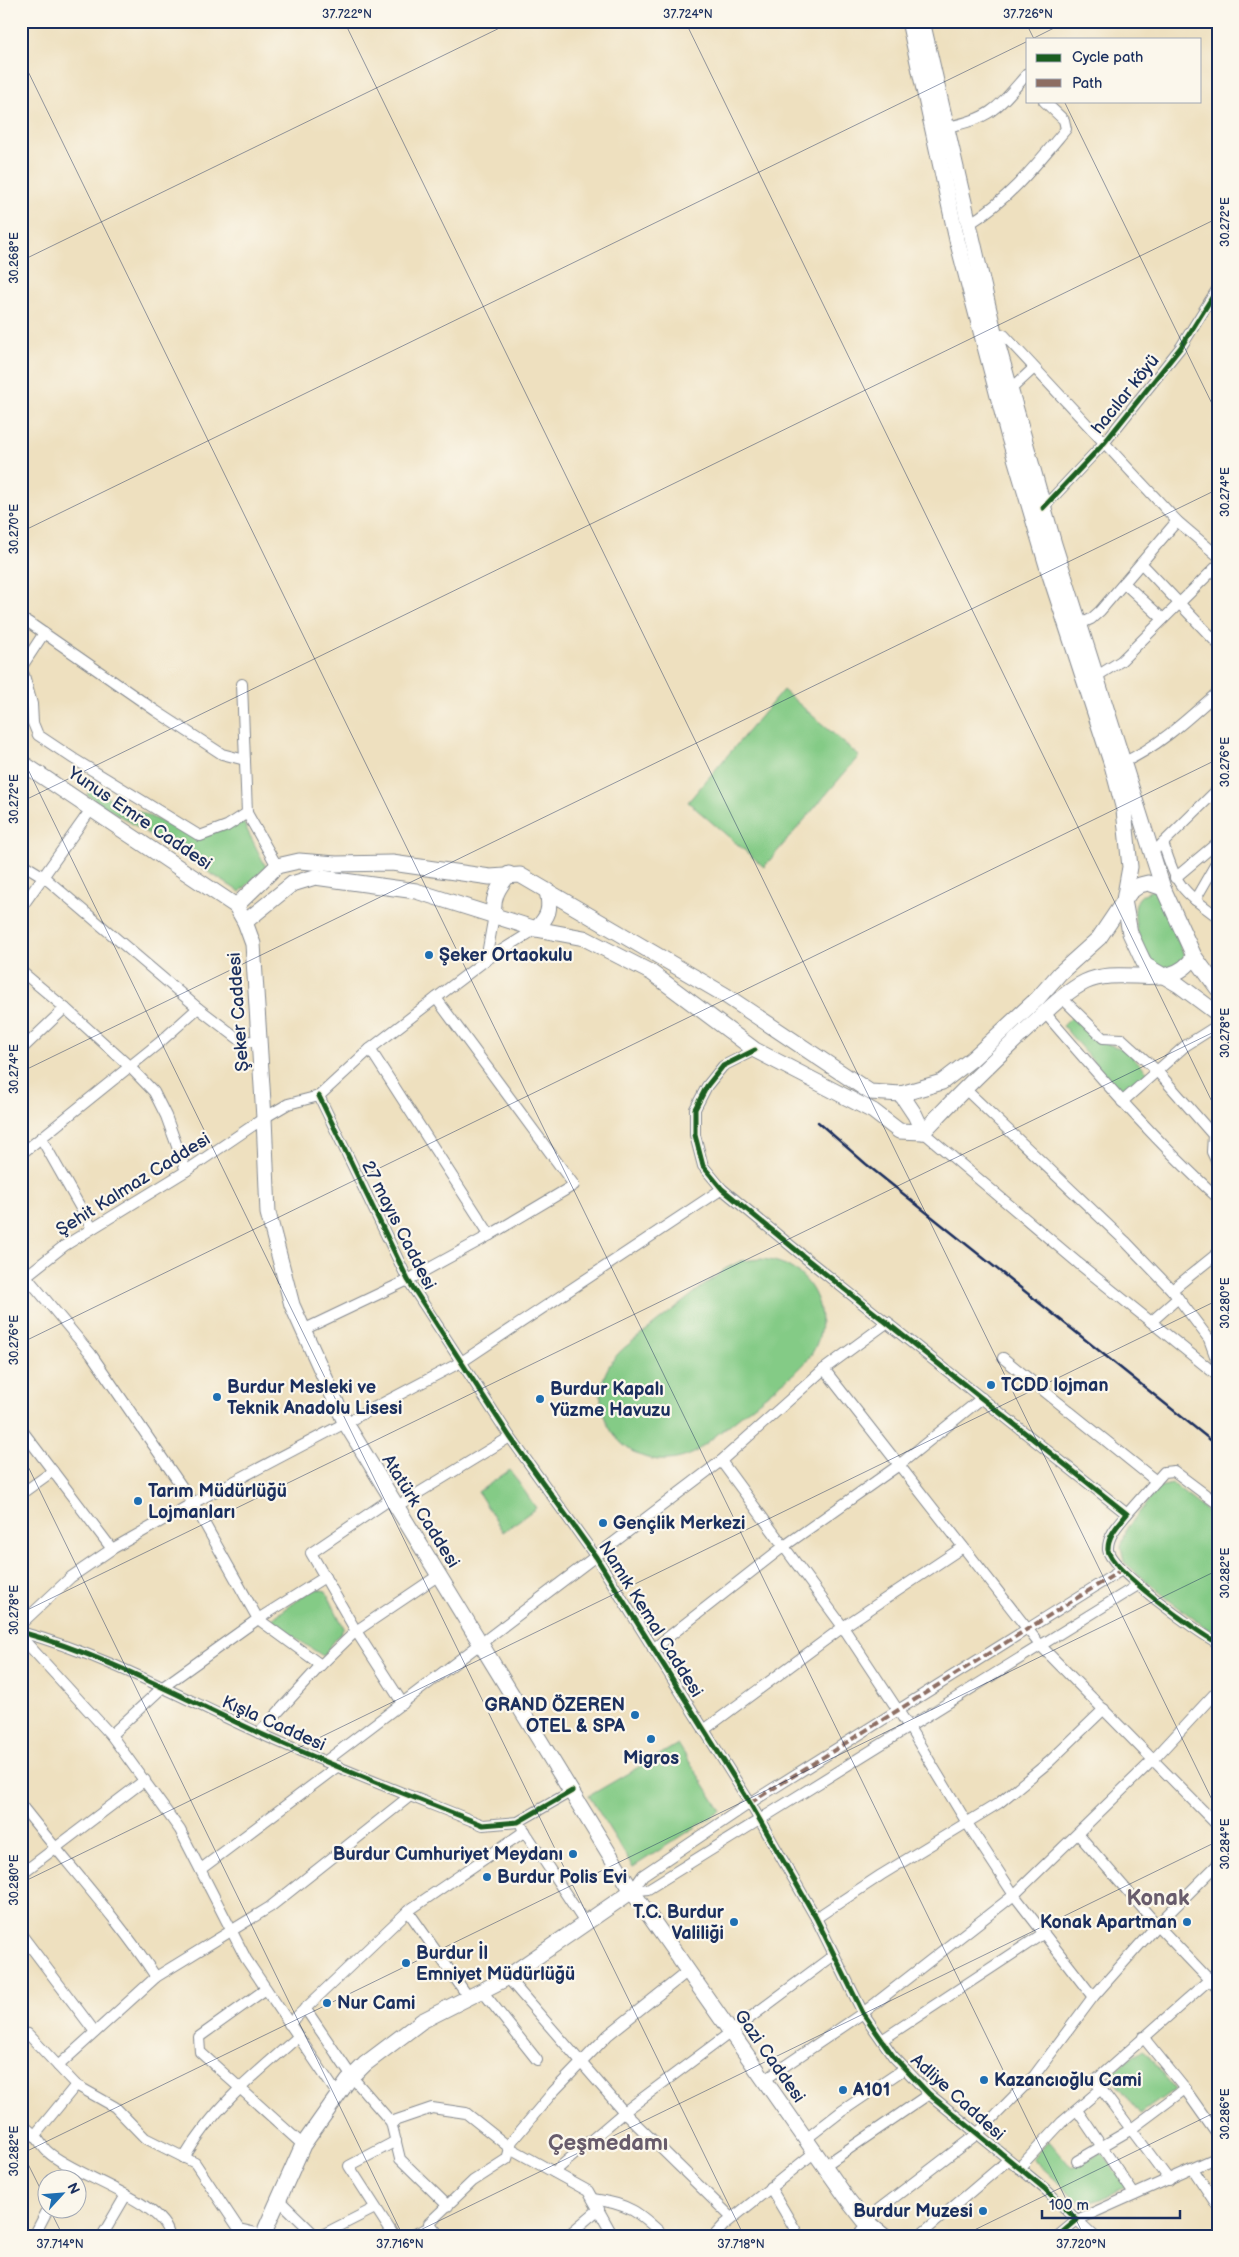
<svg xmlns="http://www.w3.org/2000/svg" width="1239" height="2257" viewBox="0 0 1239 2257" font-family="'Balsamiq Sans',sans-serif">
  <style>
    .green { fill: #84cb86; stroke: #507d72 }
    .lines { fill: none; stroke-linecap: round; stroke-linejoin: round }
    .street-casing { stroke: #84888e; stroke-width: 12 }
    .secondary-casing { stroke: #84888e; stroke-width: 17 }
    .street { stroke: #fff; stroke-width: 10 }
    .secondary { stroke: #fff; stroke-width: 15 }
    .rail { stroke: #1b2f5e; stroke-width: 2.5 }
    .quiet { stroke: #8d6e63; stroke-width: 4; stroke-dasharray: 8 4; stroke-linecap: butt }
    .cycleway-casing { stroke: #fbf7ec; stroke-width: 8 }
    .cycleway { stroke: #1b5e20; stroke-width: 5 }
    .ticks { fill: none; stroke: #1b2f5e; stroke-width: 1; stroke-opacity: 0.45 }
    .poi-dot { fill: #1f6fb2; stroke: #fbf7ec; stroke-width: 2 }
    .labels { text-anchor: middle; stroke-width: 4.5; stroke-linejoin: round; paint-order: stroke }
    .street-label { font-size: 18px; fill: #1b2f5e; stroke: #fbf7ec }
    .poi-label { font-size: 18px; font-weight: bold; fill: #1b2f5e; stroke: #fbf7ec; text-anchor: start }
    .district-label { font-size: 22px; font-weight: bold; fill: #685c6c; stroke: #fbf7ec }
    .neatline { fill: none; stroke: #1b2f5e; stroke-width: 2 }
    .ticks-label { font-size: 12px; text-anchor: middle; fill: #1b2f5e }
  </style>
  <rect width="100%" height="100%" fill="#fbf7ec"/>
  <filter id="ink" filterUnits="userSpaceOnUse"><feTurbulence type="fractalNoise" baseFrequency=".02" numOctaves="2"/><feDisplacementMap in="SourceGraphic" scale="10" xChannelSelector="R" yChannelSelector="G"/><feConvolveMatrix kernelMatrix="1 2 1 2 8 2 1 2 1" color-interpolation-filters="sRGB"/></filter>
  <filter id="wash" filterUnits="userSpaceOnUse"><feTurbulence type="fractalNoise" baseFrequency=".0096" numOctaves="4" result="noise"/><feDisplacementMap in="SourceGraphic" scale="20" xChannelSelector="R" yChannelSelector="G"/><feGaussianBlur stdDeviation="1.12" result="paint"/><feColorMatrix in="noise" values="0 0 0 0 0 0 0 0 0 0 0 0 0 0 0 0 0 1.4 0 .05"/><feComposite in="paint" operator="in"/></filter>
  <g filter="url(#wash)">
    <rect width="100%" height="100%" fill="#eee0bf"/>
    <g class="green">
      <path d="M783,690L859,756L764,867L688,802Z"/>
      <path d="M90,789L199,839L242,820L266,867L240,892L87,795Z"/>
      <path d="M1153,890L1157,891L1186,959L1174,970C1169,969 1162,969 1158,966C1143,957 1127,914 1139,898C1142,894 1148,892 1153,890Z"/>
      <path d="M1072,1017L1101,1042L1126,1050L1149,1073L1123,1096L1063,1026Z"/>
      <path d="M760,1259C819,1262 842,1331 798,1370L694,1453C625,1486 567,1398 624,1348L725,1269L741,1261Z"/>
      <path d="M510,1470L536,1508L503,1532L478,1492Z"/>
      <path d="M1172,1484L1218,1520V1637L1169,1600L1124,1562L1121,1546L1127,1528L1159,1487Z"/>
      <path d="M318,1589L326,1591L344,1628L323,1656L276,1625L273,1618L309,1592Z"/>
      <path d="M678,1744L721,1811L633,1867L589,1796Z"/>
      <path d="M1143,2049L1175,2089L1140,2114L1110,2074Z"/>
      <path d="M1049,2141L1072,2168L1101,2152L1126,2186C1109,2195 1095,2206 1077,2200L1032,2158Z"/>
    </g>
  </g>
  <g filter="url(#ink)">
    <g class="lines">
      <g class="street-casing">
        <g id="street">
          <path d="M947,127C993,118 998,107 1028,73"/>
          <path d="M969,224C1010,198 1035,166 1066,129L1064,120L1044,101"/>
          <path d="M994,332L1004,335L1177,521L1218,556"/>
          <path d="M1010,390L1034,368"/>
          <path d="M1043,508L1105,442L1181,347L1218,288"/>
          <path d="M1141,563L1218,644"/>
          <path d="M1124,583L1163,619"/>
          <path d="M28,622L156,711L222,754L245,760"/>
          <path d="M1080,624L1091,619L1100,611L1177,521"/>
          <path d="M21,668L44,633"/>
          <path d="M21,671L24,675L32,704L33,723L38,735L74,759L200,836L227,826L247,813"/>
          <path d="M1097,676L1121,661L1218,565"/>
          <path d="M242,684L247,813L277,866"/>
          <path d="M1122,763C1158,747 1189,718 1218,692"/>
          <path d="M1163,843C1178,888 1180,889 1218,917"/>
          <path d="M1159,847L1218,789"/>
          <path d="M21,863L44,877L198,1008L240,1040L258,1042"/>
          <path d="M1175,878L1218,842"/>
          <path d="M1195,900L1218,860"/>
          <path d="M21,908L92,808"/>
          <path d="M486,960L494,915"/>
          <path d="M21,971L65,1008L129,1066L154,1092L166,1116L186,1171"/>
          <path d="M1062,998L1103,1038L1122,1039L1157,1071L1213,1135L1212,1152L1218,1165"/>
          <path d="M1045,1013C1100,1077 1155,1141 1218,1198"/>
          <path d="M370,1049L490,1235"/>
          <path d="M21,1050L65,1008"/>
          <path d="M755,1050L723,1066L707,1086L695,1109V1135L703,1166L722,1189L808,1260L1127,1514C1119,1524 1107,1536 1108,1550C1110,1569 1198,1633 1218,1643"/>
          <path d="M964,1088L1125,1241L1172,1290L1209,1339L1218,1364"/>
          <path d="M319,1096L408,1280L510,1437L596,1557L750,1803L816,1918L863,2013L893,2056L929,2094L1045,2189L1077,2220L1058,2236"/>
          <path d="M1122,1102L1185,1046L1218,1025"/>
          <path d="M923,1132L1078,1263L1218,1376"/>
          <path d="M41,1138L92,1228"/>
          <path d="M21,1154L159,1043L198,1008"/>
          <path d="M21,1270L91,1354L193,1503L258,1619L321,1665"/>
          <path d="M21,1280L64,1246L186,1171L264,1118L288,1104L319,1096L370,1049L436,998L486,960L536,929"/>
          <path d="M1172,1290L1218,1253"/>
          <path d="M1151,1322L1178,1298"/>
          <path d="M303,1330L408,1280L490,1235L574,1185L436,998"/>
          <path d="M1003,1358L1156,1481"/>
          <path d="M824,1369L1040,1645L1218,1826"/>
          <path d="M21,1429L112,1549"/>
          <path d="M721,1461L843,1627L909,1727L967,1823L1014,1895L1093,1997"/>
          <path d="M21,1494L53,1471"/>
          <path d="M392,1498L311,1553L356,1631L403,1704"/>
          <path d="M397,1506L510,1437"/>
          <path d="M1127,1514L1164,1472L1174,1471L1218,1504"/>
          <path d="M21,1624L71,1577L112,1549L193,1503L463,1361L722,1189"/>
          <path d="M21,1632C105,1655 180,1697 259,1733C332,1766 408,1795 483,1825L518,1822L572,1791"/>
          <path d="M21,1637L111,1735L180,1830L246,1959L338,2095"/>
          <path d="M653,1649L783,1547L899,1465L982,1398"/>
          <path d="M704,1730L843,1627L963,1547"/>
          <path d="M259,1733L321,1665L356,1631L439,1575"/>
          <path d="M111,1735L163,1687L258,1619L325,1577"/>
          <path d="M326,1761L721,1461L824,1369L888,1322"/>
          <path d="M21,1805C66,1863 116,1916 156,1977"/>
          <path d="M522,1827L585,1923"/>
          <path d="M1078,1834L1157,1925L1218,1989"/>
          <path d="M201,1869L338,1766"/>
          <path d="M21,1874L145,1780"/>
          <path d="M632,1891L648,1889L1138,1585"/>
          <path d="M632,1891L643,1875L750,1803L1120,1571"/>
          <path d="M408,1911L469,1998"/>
          <path d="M816,1918L881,1875L999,1803L1049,1762L1104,1709"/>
          <path d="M21,1934L95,2032"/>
          <path d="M507,1977L624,2112L732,2218"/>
          <path d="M266,1989L199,2037L200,2052L303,2145"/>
          <path d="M483,1992L537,2060"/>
          <path d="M305,2008L352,2077L391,2122L400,2159L448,2206"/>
          <path d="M289,2024L408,1911L525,1831"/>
          <path d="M1143,2037L1185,2089L1218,2136"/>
          <path d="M21,2039L28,2034L76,2085L35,2135"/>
          <path d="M882,2040L1044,1933"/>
          <path d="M58,2066L156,1977L270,1907L410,1796"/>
          <path d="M764,2080L863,2013L1014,1895L1154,1759L1218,1690"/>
          <path d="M76,2085L115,2107L145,2138L195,2163L239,2229L265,2235"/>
          <path d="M1101,2089L1169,2180"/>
          <path d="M1077,2110L1134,2194"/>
          <path d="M391,2122L432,2108L466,2113L510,2148L588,2191L613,2236"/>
          <path d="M21,2124C26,2128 32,2132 36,2137C40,2141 43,2148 48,2152C74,2176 165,2201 169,2236"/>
          <path d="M806,2139L842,2111L904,2069"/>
          <path d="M184,2158C214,2107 254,2075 298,2037"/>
          <path d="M1077,2161L1130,2130L1185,2089"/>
          <path d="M824,2166L929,2094"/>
          <path d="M1019,2168L1062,2122L1101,2089L1095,2081L1218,1972"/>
          <path d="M1193,2169L1218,2207"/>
          <path d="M554,2172L624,2112L834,1955"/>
          <path d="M67,2180L75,2170"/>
          <path d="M770,2187L799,2236"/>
          <path d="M278,2199L316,2236"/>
          <path d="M593,2199C629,2204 639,2212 664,2236"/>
          <path d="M34,2236L48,2209"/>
          <path d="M102,2236L126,2195"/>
          <path d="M320,2236L375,2208"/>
          <path d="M394,2236L349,2166L396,2141"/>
          <path d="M411,2236L432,2226"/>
          <path d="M440,2236L429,2223L473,2181L507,2159L512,2141L553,2092L608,2035L688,1971"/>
          <path d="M567,2236L599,2209"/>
          <path d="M714,2236L724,2225L815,2152"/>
          <path d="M858,2236L879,2209L977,2134L1034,2076L1093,1997L1157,1925L1218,1864"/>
          <path d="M919,2236L1008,2160"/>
          <path d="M1094,2236L1077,2220L1218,2157"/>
        </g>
      </g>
      <g class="secondary-casing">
        <g id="secondary">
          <path d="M909,21L957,240L1008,434L1048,569L1112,765L1124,810L1130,867L1124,900L1130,933L1145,965L1179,985L1218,1014"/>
          <path d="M922,21L994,332L1054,544L1163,888L1194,956L1218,989"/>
          <path d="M21,762L236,906L245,922L253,944L264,1118L268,1213L292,1305L345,1422L632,1891L849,2201L864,2220L884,2236"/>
          <path d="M236,906L277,866L299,861L336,864L392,863L490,877L520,875L725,995L870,1092L901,1094L942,1082L972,1059L1038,998L1060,973L1099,938L1130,892L1140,885L1148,883L1163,888"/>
          <path d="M494,915C492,897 498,888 509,874"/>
          <path d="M245,922L292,884L315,877L416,891L536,929L584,938L652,973L755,1050L873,1111L899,1131L923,1132C956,1097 990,1063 1026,1030C1044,1014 1063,993 1085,982C1123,964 1172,994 1194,956"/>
          <path d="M536,929C549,916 551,909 547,891"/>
          <path d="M901,1094L915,1115L923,1132"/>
          <path d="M265,2236L266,2228L303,2145L348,2081L365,2064L422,2021L503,1980L632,1891"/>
        </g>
      </g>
      <use href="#street" class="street"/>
      <use href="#secondary" class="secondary"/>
      <path class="rail" d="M818,1122L866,1164L1218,1446"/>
      <path class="quiet" d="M750,1803L1120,1571"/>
      <g class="cycleway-casing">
        <g id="cycleway">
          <path d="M1043,508L1105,442L1181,347L1218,288"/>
          <path d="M755,1050L723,1066L707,1086L695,1109V1135L703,1166L722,1189L808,1260L1127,1514C1119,1524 1107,1536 1108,1550C1110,1569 1198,1633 1218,1643"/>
          <path d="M319,1096L408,1280L510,1437L596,1557L750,1803L816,1918L863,2013L893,2056L929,2094L1045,2189L1077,2220L1058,2236"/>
          <path d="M21,1632C105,1655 180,1697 259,1733C332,1766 408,1795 483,1825L518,1822L572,1791"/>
        </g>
      </g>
      <use href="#cycleway" class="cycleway"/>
    </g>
  </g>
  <path class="ticks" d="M344,21L1218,1812M685,21L1218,1114M1025,21L1034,39M1032,39L1068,21M21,57L1084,2236M1064,101L1218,416M21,261L514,21M21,532L1028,41M21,755L744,2236M21,802L1218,218M21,1072L1218,489M21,1343L1218,759M21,1452L403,2236M21,1613L1218,1030M21,1883L1218,1300M21,2150L48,2204M21,2154L1218,1570M50,2210L63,2236M408,2236L1218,1841M962,2236L1218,2111"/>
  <g class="poi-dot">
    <circle cx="429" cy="955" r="5"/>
    <circle cx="991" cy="1385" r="5"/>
    <circle cx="217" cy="1397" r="5"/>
    <circle cx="540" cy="1399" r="5"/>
    <circle cx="138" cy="1501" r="5"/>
    <circle cx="603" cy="1523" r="5"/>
    <circle cx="635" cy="1715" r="5"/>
    <circle cx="651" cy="1739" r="5"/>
    <circle cx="573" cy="1854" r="5"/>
    <circle cx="487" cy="1877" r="5"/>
    <circle cx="734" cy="1922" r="5"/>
    <circle cx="1187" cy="1922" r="5"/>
    <circle cx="406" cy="1963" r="5"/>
    <circle cx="327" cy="2003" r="5"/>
    <circle cx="984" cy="2080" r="5"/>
    <circle cx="843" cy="2090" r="5"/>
    <circle cx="983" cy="2211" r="5"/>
  </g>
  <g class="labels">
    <g class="street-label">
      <text transform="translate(1125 394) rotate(-51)" y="6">hacılar köyü</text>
      <text transform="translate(140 818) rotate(34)" y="6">Yunus Emre Caddesi</text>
      <text transform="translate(238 1012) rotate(-94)" y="6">Şeker Caddesi</text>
      <text transform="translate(133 1184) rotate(-32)" y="6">Şehit Kalmaz Caddesi</text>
      <text transform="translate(399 1225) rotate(63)" y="6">27 mayıs Caddesi</text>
      <text transform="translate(421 1511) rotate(58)" y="6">Atatürk Caddesi</text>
      <text transform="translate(651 1619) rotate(58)" y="6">Namık Kemal Caddesi</text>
      <text transform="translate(274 1723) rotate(24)" y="6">Kışla Caddesi</text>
      <text transform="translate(770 2056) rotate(55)" y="6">Gazi Caddesi</text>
      <text transform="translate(958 2097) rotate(42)" y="6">Adliye Caddesi</text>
    </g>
    <g class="poi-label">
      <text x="439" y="961">Şeker Ortaokulu</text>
      <text x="1001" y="1391">TCDD lojman</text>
      <text x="227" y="1393">Burdur Mesleki ve<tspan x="227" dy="21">Teknik Anadolu Lisesi</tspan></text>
      <text x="550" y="1395">Burdur Kapalı<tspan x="550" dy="21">Yüzme Havuzu</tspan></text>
      <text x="148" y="1497">Tarım Müdürlüğü<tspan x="148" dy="21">Lojmanları</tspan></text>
      <text x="613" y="1529">Gençlik Merkezi</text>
      <text x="625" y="1711" text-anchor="end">GRAND ÖZEREN<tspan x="625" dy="21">OTEL &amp; SPA</tspan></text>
      <text x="651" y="1764" text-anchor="middle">Migros</text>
      <text x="563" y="1860" text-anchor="end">Burdur Cumhuriyet Meydanı</text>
      <text x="497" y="1883">Burdur Polis Evi</text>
      <text x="724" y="1918" text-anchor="end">T.C. Burdur<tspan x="724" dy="21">Valiliği</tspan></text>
      <text x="1177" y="1928" text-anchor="end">Konak Apartman</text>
      <text x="416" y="1959">Burdur İl<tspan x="416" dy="21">Emniyet Müdürlüğü</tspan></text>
      <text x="337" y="2009">Nur Cami</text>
      <text x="994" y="2086">Kazancıoğlu Cami</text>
      <text x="853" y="2096">A101</text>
      <text x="973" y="2217" text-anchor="end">Burdur Muzesi</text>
    </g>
    <g class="district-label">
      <text x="1158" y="1905">Konak</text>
      <text x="608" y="2150">Çeşmedamı</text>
    </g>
  </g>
  <rect width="1239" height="2257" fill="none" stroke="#fbf7ec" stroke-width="55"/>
  <rect x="1026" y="38" width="175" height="65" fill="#fbf7ec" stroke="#a1a7b3"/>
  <rect x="1036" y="54" width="25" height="8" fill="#1b5e20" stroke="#a1a7b3"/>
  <text x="1072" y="62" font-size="15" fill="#1b2f5e">Cycle path</text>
  <rect x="1036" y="79" width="25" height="8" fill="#8d6e63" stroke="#a1a7b3"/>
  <text x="1072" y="88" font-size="15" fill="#1b2f5e">Path</text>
  <g transform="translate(62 2194) rotate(64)"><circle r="24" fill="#fbf7ec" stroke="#a1a7b3"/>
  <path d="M0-4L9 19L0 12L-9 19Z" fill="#1f6fb2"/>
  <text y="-8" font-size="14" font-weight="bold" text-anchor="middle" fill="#1b2f5e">N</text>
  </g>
  <path d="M1042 2210v8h138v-8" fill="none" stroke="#1b2f5e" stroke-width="2.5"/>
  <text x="1049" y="2210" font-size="15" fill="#1b2f5e" stroke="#fbf7ec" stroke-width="4" paint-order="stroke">100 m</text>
  <rect x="28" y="28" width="1184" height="2202" class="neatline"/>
  <g class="ticks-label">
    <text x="347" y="18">37.722°N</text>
    <text x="688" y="18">37.724°N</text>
    <text x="1028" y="18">37.726°N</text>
    <text transform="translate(1225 222) rotate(-90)" y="4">30.272°E</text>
    <text transform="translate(14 258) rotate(-90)" y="4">30.268°E</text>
    <text transform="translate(1225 492) rotate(-90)" y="4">30.274°E</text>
    <text transform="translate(14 529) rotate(-90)" y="4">30.270°E</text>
    <text transform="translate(1225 762) rotate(-90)" y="4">30.276°E</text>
    <text transform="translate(14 799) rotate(-90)" y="4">30.272°E</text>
    <text transform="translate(1225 1033) rotate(-90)" y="4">30.278°E</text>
    <text transform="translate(14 1069) rotate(-90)" y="4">30.274°E</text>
    <text transform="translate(1225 1303) rotate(-90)" y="4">30.280°E</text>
    <text transform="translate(14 1340) rotate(-90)" y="4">30.276°E</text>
    <text transform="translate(1225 1573) rotate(-90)" y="4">30.282°E</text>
    <text transform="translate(14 1610) rotate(-90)" y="4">30.278°E</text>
    <text transform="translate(1225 1844) rotate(-90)" y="4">30.284°E</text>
    <text transform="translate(14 1880) rotate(-90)" y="4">30.280°E</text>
    <text transform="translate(1225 2114) rotate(-90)" y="4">30.286°E</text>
    <text transform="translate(14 2151) rotate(-90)" y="4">30.282°E</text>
    <text x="60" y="2248">37.714°N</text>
    <text x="400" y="2248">37.716°N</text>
    <text x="741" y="2248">37.718°N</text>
    <text x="1081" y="2248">37.720°N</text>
  </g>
</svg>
